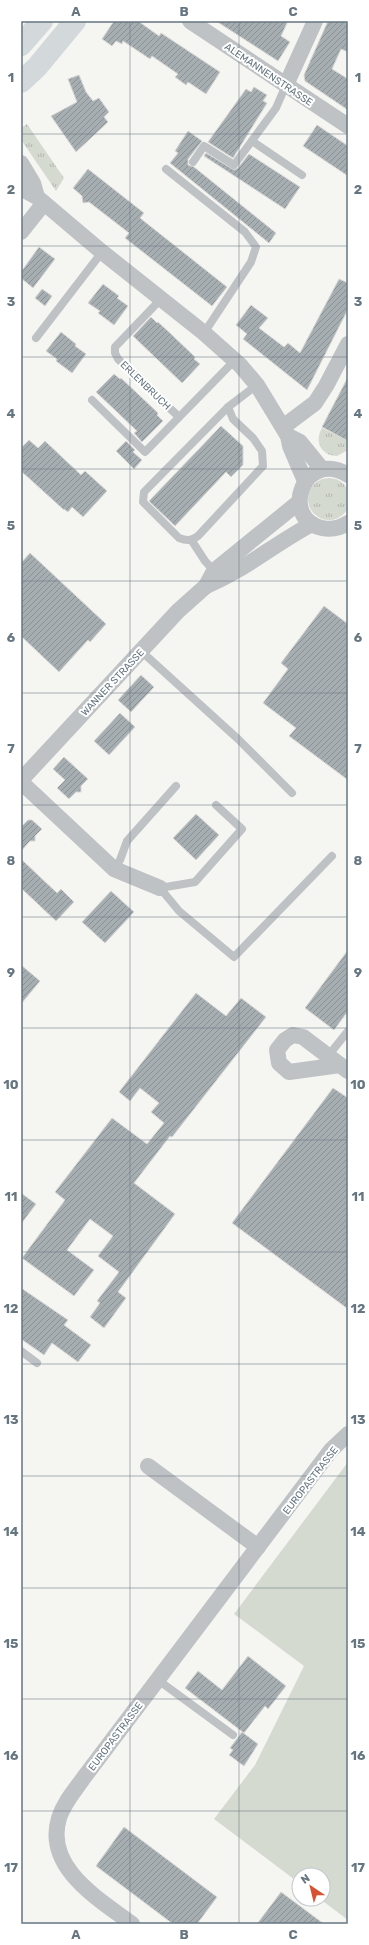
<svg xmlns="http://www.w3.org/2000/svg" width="369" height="1945" viewBox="0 0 369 1945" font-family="Rubik,sans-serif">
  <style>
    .grass { fill: url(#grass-tufts) }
    .park { fill: #d5dad1 }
    .building { fill: url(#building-hatch); stroke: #d7d6d4 }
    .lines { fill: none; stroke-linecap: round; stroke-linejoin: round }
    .service { stroke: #bec2c5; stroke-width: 8 }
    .minor { stroke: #bec2c5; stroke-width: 16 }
    .secondary { stroke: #d3d8db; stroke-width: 22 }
    .grid { fill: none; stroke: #667681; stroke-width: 1; stroke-opacity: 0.55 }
    .labels { text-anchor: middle; stroke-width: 4; stroke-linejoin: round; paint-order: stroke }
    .street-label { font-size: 10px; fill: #667681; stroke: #fff }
    .neatline { fill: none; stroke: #667681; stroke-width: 1.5 }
    .grid-label { font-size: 13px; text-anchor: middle; font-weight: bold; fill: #667681 }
  </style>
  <defs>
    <pattern id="grass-tufts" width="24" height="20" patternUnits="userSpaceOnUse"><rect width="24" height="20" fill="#d5dad1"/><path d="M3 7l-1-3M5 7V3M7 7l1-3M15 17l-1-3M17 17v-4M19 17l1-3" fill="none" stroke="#b1b5af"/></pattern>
    <pattern id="building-hatch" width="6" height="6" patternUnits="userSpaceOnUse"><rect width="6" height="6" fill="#a6aeb2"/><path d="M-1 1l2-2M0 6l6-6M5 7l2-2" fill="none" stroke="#8b9296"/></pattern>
  </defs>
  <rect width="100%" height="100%" fill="#f5f5f2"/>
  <g class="grass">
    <path d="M27,124L64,178L56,191L24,144L21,139V128Z"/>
    <path d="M322,428L348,441V450L337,456C321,456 314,441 322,428Z"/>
    <circle cx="329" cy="499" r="21"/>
  </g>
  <path class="park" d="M348,1462V1920L320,1899H323V1875H299V1883L214,1819L255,1765L304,1666L234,1614Z"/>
  <g class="building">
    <path d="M114,21H138L159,36L161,33L220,72L206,94L188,82L186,85L175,77L178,74L152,56L150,59L123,41L122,44L116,41L112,46L102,39Z"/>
    <path d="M216,21H288L281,36L290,42L278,61Z"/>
    <path d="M328,21H348V52L341,49L332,69L348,79V110L305,81L304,75Z"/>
    <path d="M79,75L86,92L93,101L99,98L109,112L104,117L108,122L76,152L51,116L77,102L68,79Z"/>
    <path d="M254,87L267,95L263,101L267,103L233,158L208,142L246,89L251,92Z"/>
    <path d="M317,125L348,146V176L303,146Z"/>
    <path d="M188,131L202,141L188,159V165L194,167L276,233L269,243L170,163L178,153L175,151Z"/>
    <path d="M206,153L234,170L238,168L249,154L300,187L285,209L204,156Z"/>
    <path d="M88,169L144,213L140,218L227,287L212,306L125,238L129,233L89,202L83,203L82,196L73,188Z"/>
    <path d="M39,247L55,259L33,288L21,278V272Z"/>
    <path d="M339,279L348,283V309L307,390L243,339L247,334L236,325L251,305L268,318L259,328L284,347L288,343L300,353Z"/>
    <path d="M103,284L119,296L117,298L128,306L114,325L98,313L100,311L88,303Z"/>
    <path d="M42,289L52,296L45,306L35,298Z"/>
    <path d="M151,317L157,323L158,322L171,334L195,357L194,359L200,364L182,383L133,336Z"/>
    <path d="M61,332L76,344L75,346L86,354L72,373L56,361L57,359L46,351Z"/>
    <path d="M114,374L120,379L121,378L158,413L157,415L163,421L142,442L134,433L137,431L96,392Z"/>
    <path d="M348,377V441L322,427Z"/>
    <path d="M221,426L243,446V465L231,477L226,472L175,526L149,501Z"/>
    <path d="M29,440L38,448L45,441L81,475L85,471L107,491L83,517L72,507L68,512L64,509V510L21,471V448Z"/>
    <path d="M126,441L135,450L133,452L142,460L134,469L116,451Z"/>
    <path d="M30,553L106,624L90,642L88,640L59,672L21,636V563Z"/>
    <path d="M324,606L348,624V780L289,736L296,728L263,703L288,669L281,663Z"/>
    <path d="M141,675L154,687L131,712L118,700Z"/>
    <path d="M120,713L135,727L109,755L94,741Z"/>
    <path d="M64,757L88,779L81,786V792H76L69,799L57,788L65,780L53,769Z"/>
    <path d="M196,814L219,835L196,860L173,838Z"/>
    <path d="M28,820H32L42,829L35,836V841H30L21,851V827Z"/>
    <path d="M21,859L57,893L61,889L74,902L56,921L21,888Z"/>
    <path d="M111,891L134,912L105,943L82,922Z"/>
    <path d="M348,950V1011L334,1030L305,1008Z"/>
    <path d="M21,965L40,981L21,1004Z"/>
    <path d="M196,993L226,1016L241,998L266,1017L172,1137L170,1136L134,1183L175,1214L118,1292L126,1298L104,1328L90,1317L100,1303L97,1301L119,1272L98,1256L113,1236L90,1219L67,1250L94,1270L74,1296L22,1258L65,1200L55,1192L112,1118L147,1144L164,1123L151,1112L159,1103L140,1088L130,1101L119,1092Z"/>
    <path d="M333,1088L348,1098V1309L232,1223Z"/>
    <path d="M21,1193L36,1204L21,1224Z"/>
    <path d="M21,1288L68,1320L64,1325L91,1345L78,1362L52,1343L44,1355L21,1339Z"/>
    <path d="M248,1656L286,1686L268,1709L265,1706L244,1733L185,1688L198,1671L222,1690Z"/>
    <path d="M242,1732L258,1744L244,1766L229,1755L233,1750L230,1748Z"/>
    <path d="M124,1827L217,1897L197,1924H173L96,1866Z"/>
    <path d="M281,1892L324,1924H257Z"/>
  </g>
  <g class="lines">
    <g class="service">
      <path d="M252,141L302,175"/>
      <path d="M193,162L204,146L234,165L276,108L286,85"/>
      <path d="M166,169L245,232L256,247L251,262L204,333"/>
      <path d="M161,299L115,347V353L118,359L179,417"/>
      <path d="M36,338L102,252"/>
      <path d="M92,400L145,452L235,360"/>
      <path d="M228,407L233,419L253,438L262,451L263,466L198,536C191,541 187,541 179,538L143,502L144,492L228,407L257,385"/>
      <path d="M192,541L205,561L216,573"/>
      <path d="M141,651L238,739L292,793"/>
      <path d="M216,805L242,829L195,882L160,888L179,911L234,957L332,856"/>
      <path d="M114,869L120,860L127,841L176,786"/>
      <path d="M328,1056L348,1031"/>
      <path d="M21,1351L37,1363"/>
      <path d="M158,1680L233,1735"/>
    </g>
    <g class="minor">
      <path d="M190,21L348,126"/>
      <path d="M286,85L315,21"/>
      <path d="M21,163L33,183L37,197"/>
      <path d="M21,186L24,190L37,197L102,252L204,333L240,365L257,385L288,436L290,446L305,481"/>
      <path d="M21,232L44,203"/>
      <path d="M283,427L315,403L326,386L348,344"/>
      <path d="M288,436L300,442L322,469"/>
      <path d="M348,475C304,448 279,518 322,528C331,530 340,528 348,523"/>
      <path d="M206,586C243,571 276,543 312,524"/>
      <path d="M21,780L178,611L206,586L214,571L299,502"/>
      <path d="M21,782L114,869L160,888"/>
      <path d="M340,1065L289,1072L279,1063L277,1050L285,1040L293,1035L303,1037L348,1071"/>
      <path d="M148,1466L258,1547"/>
      <path d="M132,1924C99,1899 44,1868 59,1818C64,1802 76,1789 85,1776L331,1450L348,1434"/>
    </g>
    <g class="secondary">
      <path d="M21,45L42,21"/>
      <path d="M21,82L37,67L75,21"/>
    </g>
  </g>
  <path class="grid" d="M130,21V1924M239,21V1924M21,134H348M21,246H348M21,357H348M21,469H348M21,581H348M21,693H348M21,805H348M21,917H348M21,1028H348M21,1140H348M21,1252H348M21,1364H348M21,1476H348M21,1588H348M21,1699H348M21,1811H348"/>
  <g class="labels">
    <g class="street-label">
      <text transform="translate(269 74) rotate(34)" y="4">ALEMANNENSTRASSE</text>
      <text transform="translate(146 385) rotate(44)" y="4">ERLENBRUCH</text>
      <text transform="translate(112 682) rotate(-47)" y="4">WANNER STRASSE</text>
      <text transform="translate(310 1480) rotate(-52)" y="4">EUROPASTRASSE</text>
      <text transform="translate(115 1736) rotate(-53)" y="4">EUROPASTRASSE</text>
    </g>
  </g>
  <rect width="369" height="1945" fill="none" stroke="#ffffff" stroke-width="44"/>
  <g transform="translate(311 1887) rotate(325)"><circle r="19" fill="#ffffff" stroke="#c2c8cd"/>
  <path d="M0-3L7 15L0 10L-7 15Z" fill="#d8522f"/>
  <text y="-6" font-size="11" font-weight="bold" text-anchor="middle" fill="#667681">N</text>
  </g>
  <rect x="22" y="22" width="325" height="1901" class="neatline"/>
  <g class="grid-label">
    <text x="76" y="16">A</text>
    <text x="184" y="16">B</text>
    <text x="293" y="16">C</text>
    <text x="11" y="82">1</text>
    <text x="358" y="82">1</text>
    <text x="11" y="194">2</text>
    <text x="358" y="194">2</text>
    <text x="11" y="306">3</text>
    <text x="358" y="306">3</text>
    <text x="11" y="418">4</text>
    <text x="358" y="418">4</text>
    <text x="11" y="530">5</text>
    <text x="358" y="530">5</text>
    <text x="11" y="642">6</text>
    <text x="358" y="642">6</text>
    <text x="11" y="753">7</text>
    <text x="358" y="753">7</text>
    <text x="11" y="865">8</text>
    <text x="358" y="865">8</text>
    <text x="11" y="977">9</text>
    <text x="358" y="977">9</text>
    <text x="11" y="1089">10</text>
    <text x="358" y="1089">10</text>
    <text x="11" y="1201">11</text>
    <text x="358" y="1201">11</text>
    <text x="11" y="1313">12</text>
    <text x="358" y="1313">12</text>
    <text x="11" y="1424">13</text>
    <text x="358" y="1424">13</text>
    <text x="11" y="1536">14</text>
    <text x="358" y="1536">14</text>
    <text x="11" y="1648">15</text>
    <text x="358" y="1648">15</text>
    <text x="11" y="1760">16</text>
    <text x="358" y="1760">16</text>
    <text x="11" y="1872">17</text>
    <text x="358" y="1872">17</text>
    <text x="76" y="1939">A</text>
    <text x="184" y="1939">B</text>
    <text x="293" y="1939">C</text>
  </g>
</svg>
